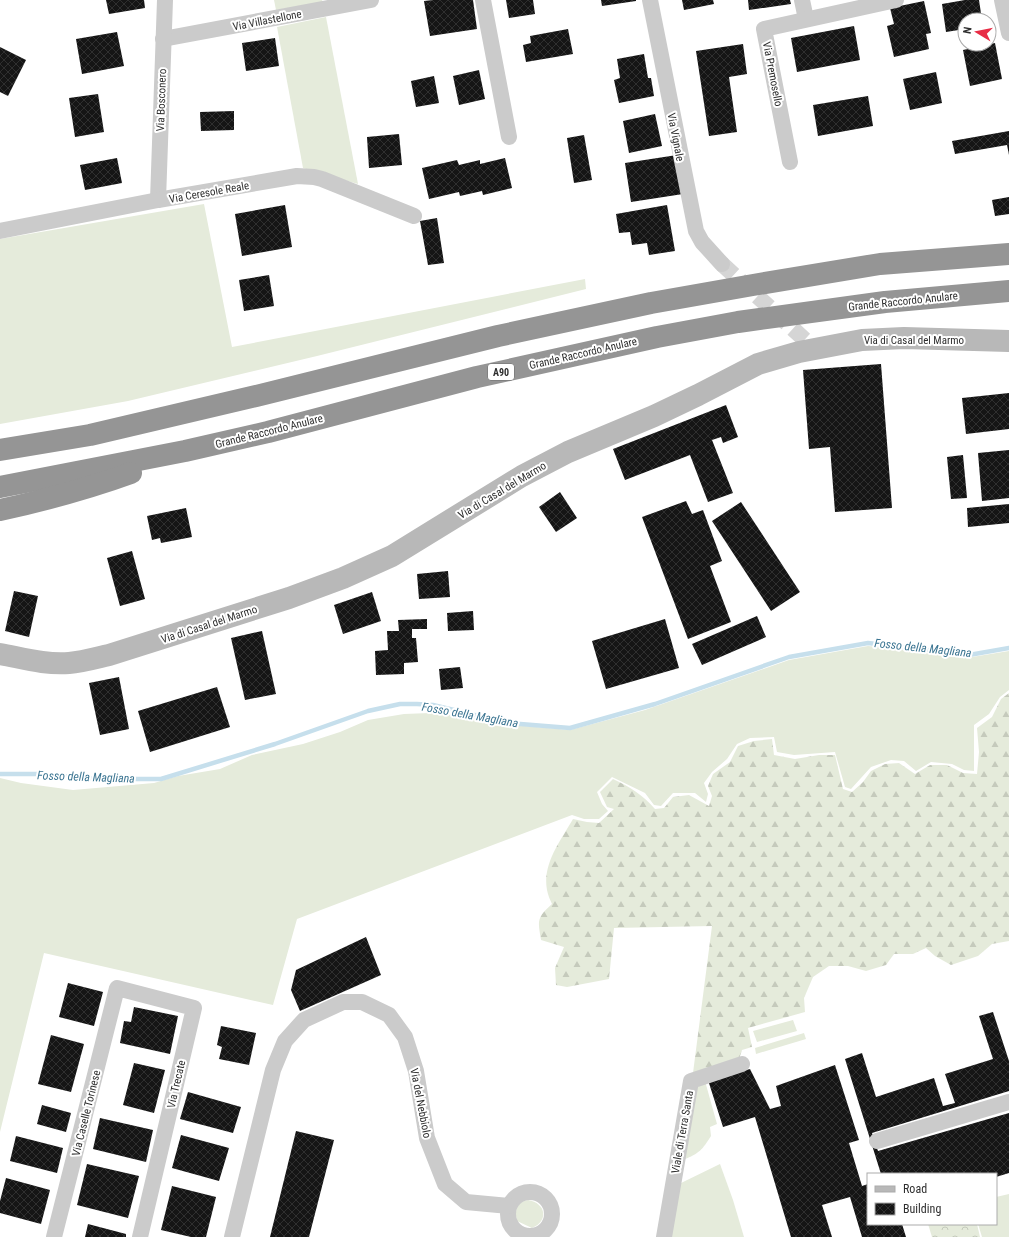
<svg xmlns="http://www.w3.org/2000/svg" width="1009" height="1237" viewBox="0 0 1009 1237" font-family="'Roboto Condensed',sans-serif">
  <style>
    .grass { fill: #e5ebdb }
    .forest { fill: url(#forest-firs) }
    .park { fill: url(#park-crowns) }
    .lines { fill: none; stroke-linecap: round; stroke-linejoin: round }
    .stream { stroke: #c6dfec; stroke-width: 4.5 }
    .building { fill: url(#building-cross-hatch) }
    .street-tunnel { stroke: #d5d5d5; stroke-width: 16; stroke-dasharray: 16 8; stroke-linecap: butt }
    .street { stroke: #cbcbcb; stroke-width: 16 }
    .secondary { stroke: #b8b8b8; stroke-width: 22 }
    .highway { stroke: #959595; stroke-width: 22 }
    .labels { text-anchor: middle; stroke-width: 4; stroke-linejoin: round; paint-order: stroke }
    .shield { fill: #fff; stroke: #6d6d6d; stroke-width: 1 }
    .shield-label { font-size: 10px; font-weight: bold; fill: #2e2e2e }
    .street-label { font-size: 11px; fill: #2e2e2e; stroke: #fff }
    .water-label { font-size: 12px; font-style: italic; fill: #3a7491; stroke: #fff }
  </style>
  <defs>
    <pattern id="forest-firs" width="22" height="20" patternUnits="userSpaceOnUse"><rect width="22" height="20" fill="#e5ebdb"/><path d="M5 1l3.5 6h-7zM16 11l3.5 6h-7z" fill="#c5cabc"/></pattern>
    <pattern id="park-crowns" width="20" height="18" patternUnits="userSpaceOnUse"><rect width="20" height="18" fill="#e5ebdb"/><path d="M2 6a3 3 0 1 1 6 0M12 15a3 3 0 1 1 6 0" fill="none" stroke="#c5cabc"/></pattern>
    <pattern id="building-cross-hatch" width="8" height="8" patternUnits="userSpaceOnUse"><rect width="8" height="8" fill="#151515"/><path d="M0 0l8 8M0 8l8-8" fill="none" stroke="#2f2f2f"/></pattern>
  </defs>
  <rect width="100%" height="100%" fill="#fff"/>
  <g class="grass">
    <path d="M274,0H322L323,2L276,10Z"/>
    <path d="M326,17L358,184L303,168L277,27Z"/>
    <path d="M204,204L232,347L585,279L586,289L317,356L128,401L0,424V239Z"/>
    <path d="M868,646L889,648L966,658L1009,651V690L1000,697L989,714L974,725V771L964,770L952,764L931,762L916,771L904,761L891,760L871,767L851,789L845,787L835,752L794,755L777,752L774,737L750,738L737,744L727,759L712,772L704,783L708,794L706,802L695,793H673L661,806L654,805L645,793L612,777L597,792L602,804L608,811L599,819H584L572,815L297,919L273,1005L44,953L0,1132V778L21,783L73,790L154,783L178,776L220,769L252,755L303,744L340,732L368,720L404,714L430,713L464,716L502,724L570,730L645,710L789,660Z"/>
    <path d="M793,1020L797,1031L757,1042L753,1031Z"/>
    <path d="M804,1033L806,1039L756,1054L755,1048Z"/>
    <path d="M705,1081L717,1124L710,1127L711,1136C702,1150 700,1153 683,1160L694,1090Z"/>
    <path d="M720,1164L733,1200L744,1237H669L679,1184Z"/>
    <path d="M1009,1194V1237H982L978,1224H996V1197Z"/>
    <path d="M528,1200C546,1203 549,1221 532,1228L517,1221C514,1210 517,1202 528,1200Z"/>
  </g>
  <path class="forest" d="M1009,693V941L992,944L978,956L951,965L935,956L926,948L913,954H894L886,965L866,971L848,966H829L813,977L804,998L805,1012L748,1028L752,1047L742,1050L739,1059L693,1073L712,926L614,928L609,979L567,987L556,985L555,968L564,947L541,940C538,921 536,918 552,904C550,900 548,895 547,890C542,864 561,840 573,819L587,822L599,823L614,809L607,807L600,792L613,779C630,787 643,795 655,809L664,808L673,797L689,795L709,806L712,796L708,786L713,774L730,762L738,746L754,741L772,739L774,755L795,759L819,755H835L843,789L852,792L863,782L871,771L885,764L899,763L915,774L930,765H947L963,773L977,774L979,752L977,728L992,717L1001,699Z"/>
  <path class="park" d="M928,1224H977L980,1237H932Z"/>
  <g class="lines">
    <path class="stream" d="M0,774H41L98,779H161L275,744L368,711L400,704H417L433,705L508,723L570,728L655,704L789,657L868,643L969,655L1009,648"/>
  </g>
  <g class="building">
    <path d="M106,0H144L145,8L109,14Z"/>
    <path d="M433,0H473L477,29L430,36L424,1Z"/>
    <path d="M506,0H533L535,14L509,18Z"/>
    <path d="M601,0H636V1L602,6Z"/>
    <path d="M682,0H713L714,4L684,10Z"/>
    <path d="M748,0H790L791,4L749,10Z"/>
    <path d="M965,0H979L982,20H965V29L946,32L942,4Z"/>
    <path d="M924,1L931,33L926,34L929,49L894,57L887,26L894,24L890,8Z"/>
    <path d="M854,26L860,60L797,72L791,38Z"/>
    <path d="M568,29L573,54L526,62L523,45L531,43L530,36Z"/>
    <path d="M117,32L124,66L82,74L76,39Z"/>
    <path d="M275,38L279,66L246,71L242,43Z"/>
    <path d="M995,43L1002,79L970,86L963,50Z"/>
    <path d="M743,44L747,74L729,77L737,132L709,136L696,51Z"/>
    <path d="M0,47L26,60L8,96L0,92Z"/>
    <path d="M644,54L648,78H651L654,96L619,103L614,80L620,78L617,59Z"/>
    <path d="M479,70L485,99L459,105L453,76Z"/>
    <path d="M936,72L942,103L910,110L903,79Z"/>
    <path d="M434,76L439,103L416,107L411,81Z"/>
    <path d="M98,94L104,132L75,137L69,98Z"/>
    <path d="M868,96L873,126L818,136L813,105Z"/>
    <path d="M234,111V130L201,131L200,112Z"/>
    <path d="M655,114L662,146L629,153L623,121Z"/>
    <path d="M1009,131V155L1007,145L955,154L952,141Z"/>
    <path d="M399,134L402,165L369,168L367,137Z"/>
    <path d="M584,135L592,180L574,183L567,138Z"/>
    <path d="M677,155L683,194L631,202L625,163Z"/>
    <path d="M117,158L122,183L85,190L80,165Z"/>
    <path d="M505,158L512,188L483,195L482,191L460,196L459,192L429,199L422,168L457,160L459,165L480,160V164Z"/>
    <path d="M1009,197V214L995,216L992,200Z"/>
    <path d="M285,205L292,247L242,256L235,214Z"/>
    <path d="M667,205L675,251L649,255L647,243L632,245L630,232L619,233L616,214Z"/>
    <path d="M437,218L444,263L428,265L420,221Z"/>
    <path d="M269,275L274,306L244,311L239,280Z"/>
    <path d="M881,364L892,508L835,512L830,447L809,449L803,370Z"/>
    <path d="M1009,393V429L966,434L962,398Z"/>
    <path d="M726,405L738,437L723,443L721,437L712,440L733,493L708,502L690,455L625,480L613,449Z"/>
    <path d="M1009,450V498L982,501L978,453Z"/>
    <path d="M963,455L967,498L951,499L947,457Z"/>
    <path d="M560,492L577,518L556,532L539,507Z"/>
    <path d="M686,501L692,514L703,510L722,561L710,566L731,622L688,639L642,517Z"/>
    <path d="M741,502L800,592L771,611L712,521Z"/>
    <path d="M1009,504V523L968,527L967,508Z"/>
    <path d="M186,508L192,537L161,543L160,538L152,540L147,516Z"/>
    <path d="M132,551L145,599L120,606L107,558Z"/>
    <path d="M448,571L450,597L419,599L417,574Z"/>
    <path d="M14,591L38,596L29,637L5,631Z"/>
    <path d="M372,592L381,621L343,634L334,605Z"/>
    <path d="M473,611L474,630L448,631L447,613Z"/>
    <path d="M757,616L766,637L702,665L692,644Z"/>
    <path d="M427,619V629H412V638H416L418,662L404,663V674L376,675L375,651L388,650L387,631H399L398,620Z"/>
    <path d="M665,619L679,668L606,689L592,641Z"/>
    <path d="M262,631L276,694L245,700L231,638Z"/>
    <path d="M460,667L463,688L441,690L439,669Z"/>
    <path d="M119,677L129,729L100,735L89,683Z"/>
    <path d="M217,687L230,727L150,752L138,711Z"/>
    <path d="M366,937L381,975L300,1011L291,990L296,970Z"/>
    <path d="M68,983L103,992L94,1026L59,1017Z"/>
    <path d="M134,1007L178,1016L170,1054L120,1043L124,1021L131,1022Z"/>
    <path d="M993,1012L1009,1061V1091L872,1133L878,1151L1009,1113V1173L996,1177V1174H881L845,1059L862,1053L876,1097L934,1078L943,1106L955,1103L945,1074L993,1059L979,1016Z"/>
    <path d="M221,1026L256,1033L249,1065L219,1059L222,1047L217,1045Z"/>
    <path d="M51,1035L84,1044L71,1092L38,1084Z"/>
    <path d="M134,1063L165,1070L154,1113L123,1105Z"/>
    <path d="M835,1065L859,1140L849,1143L862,1186L868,1184V1224H902L906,1237H862L850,1197L822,1205L832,1237H791L755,1117L723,1127L708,1080L750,1069L770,1109L781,1106L776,1086Z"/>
    <path d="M188,1092L241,1107L233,1133L180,1119Z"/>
    <path d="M42,1105L71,1113L66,1132L37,1124Z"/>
    <path d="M100,1118L153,1130L146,1162L93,1149Z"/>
    <path d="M296,1131L334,1140L309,1237H270Z"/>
    <path d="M181,1135L229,1148L219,1181L172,1168Z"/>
    <path d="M16,1136L63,1148L57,1173L10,1161Z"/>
    <path d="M87,1164L139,1176L128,1218L77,1205Z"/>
    <path d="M6,1178L50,1190L41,1224L0,1213V1201Z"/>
    <path d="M172,1186L216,1197L206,1237H191L161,1230Z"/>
    <path d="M88,1224L126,1234V1237H85Z"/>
  </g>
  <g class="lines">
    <path class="street-tunnel" d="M722,264L815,349"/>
    <g class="street">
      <path d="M483,0L509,137"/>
      <path d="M650,0L696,231L702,242L722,264"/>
      <path d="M802,0L806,19"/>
      <path d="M1002,0L1009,33"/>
      <path d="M163,39L371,0"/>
      <path d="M790,162L764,29L896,0"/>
      <path d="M158,200L165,0"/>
      <path d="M0,231L158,200L297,176L314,177L322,179L414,216"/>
      <path d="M877,1141L1009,1102"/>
      <circle cx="530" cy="1214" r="22"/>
      <path d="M54,1237L117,988L194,1008L140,1237"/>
      <path d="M232,1237L273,1070L285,1041L304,1020L343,1002H362L389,1015L405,1037L416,1071L427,1138L445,1184L466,1202L509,1206"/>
      <path d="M664,1237L691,1081L742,1064"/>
    </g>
    <path class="secondary" d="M0,654C22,658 46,665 69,663C82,662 96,658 109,655L289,598L343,578L392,556L522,476L568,452L654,416L698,395L758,364L799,352L862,340L904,338L1009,341"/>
    <g class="highway">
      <path d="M0,450L90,435L256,396L498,336L651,303L753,285L880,264L1009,254"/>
      <path d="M0,487L185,451L268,432L477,377L657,337L738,322L885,302L1009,291"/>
      <path d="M0,510C46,500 87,489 131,473"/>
    </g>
  </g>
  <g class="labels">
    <rect class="shield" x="488" y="364" width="26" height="16" rx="3"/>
    <g class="shield-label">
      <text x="501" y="376">A90</text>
    </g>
    <g class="street-label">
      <text transform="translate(267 20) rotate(-11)" y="4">Via Villastellone</text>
      <text transform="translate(773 74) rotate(79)" y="4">Via Premosello</text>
      <text transform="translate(161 100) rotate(-88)" y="4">Via Bosconero</text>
      <text transform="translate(676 137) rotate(79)" y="4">Via Vignale</text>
      <text transform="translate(209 192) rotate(-10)" y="4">Via Ceresole Reale</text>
      <text transform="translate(903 301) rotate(-6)" y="4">Grande Raccordo Anulare</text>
      <text x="914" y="344">Via di Casal del Marmo</text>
      <text transform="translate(583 353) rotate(-13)" y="4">Grande Raccordo Anulare</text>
      <text transform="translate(269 431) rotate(-14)" y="4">Grande Raccordo Anulare</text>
      <text transform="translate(502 490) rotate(-31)" y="4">Via di Casal del Marmo</text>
      <text transform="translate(209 624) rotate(-18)" y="4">Via di Casal del Marmo</text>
      <text transform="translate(176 1084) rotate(-77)" y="4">Via Trecate</text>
      <text transform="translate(421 1103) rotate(79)" y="4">Via del Nebbiolo</text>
      <text transform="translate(86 1113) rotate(-76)" y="4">Via Caselle Torinese</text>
      <text transform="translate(682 1132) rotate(-80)" y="4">Viale di Terra Santa</text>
    </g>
    <g class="water-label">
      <text transform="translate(923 648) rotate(6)" y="4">Fosso della Magliana</text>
      <text transform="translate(470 715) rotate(10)" y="4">Fosso della Magliana</text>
      <text transform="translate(86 777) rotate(2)" y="4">Fosso della Magliana</text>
    </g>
  </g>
  <rect x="867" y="1173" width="130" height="52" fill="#ffffff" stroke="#ababab"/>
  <rect x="875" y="1186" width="20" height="6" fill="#b8b8b8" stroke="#ababab"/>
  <text x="903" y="1193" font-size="12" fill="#2e2e2e">Road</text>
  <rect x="875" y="1203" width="20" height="12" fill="url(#building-cross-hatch)" stroke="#ababab"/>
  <text x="903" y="1213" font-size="12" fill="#2e2e2e">Building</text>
  <g transform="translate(977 32) rotate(280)"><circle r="19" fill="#ffffff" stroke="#ababab"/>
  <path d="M0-3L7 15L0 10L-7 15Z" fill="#e82c45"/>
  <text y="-6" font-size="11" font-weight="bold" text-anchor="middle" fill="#2e2e2e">N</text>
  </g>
</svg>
